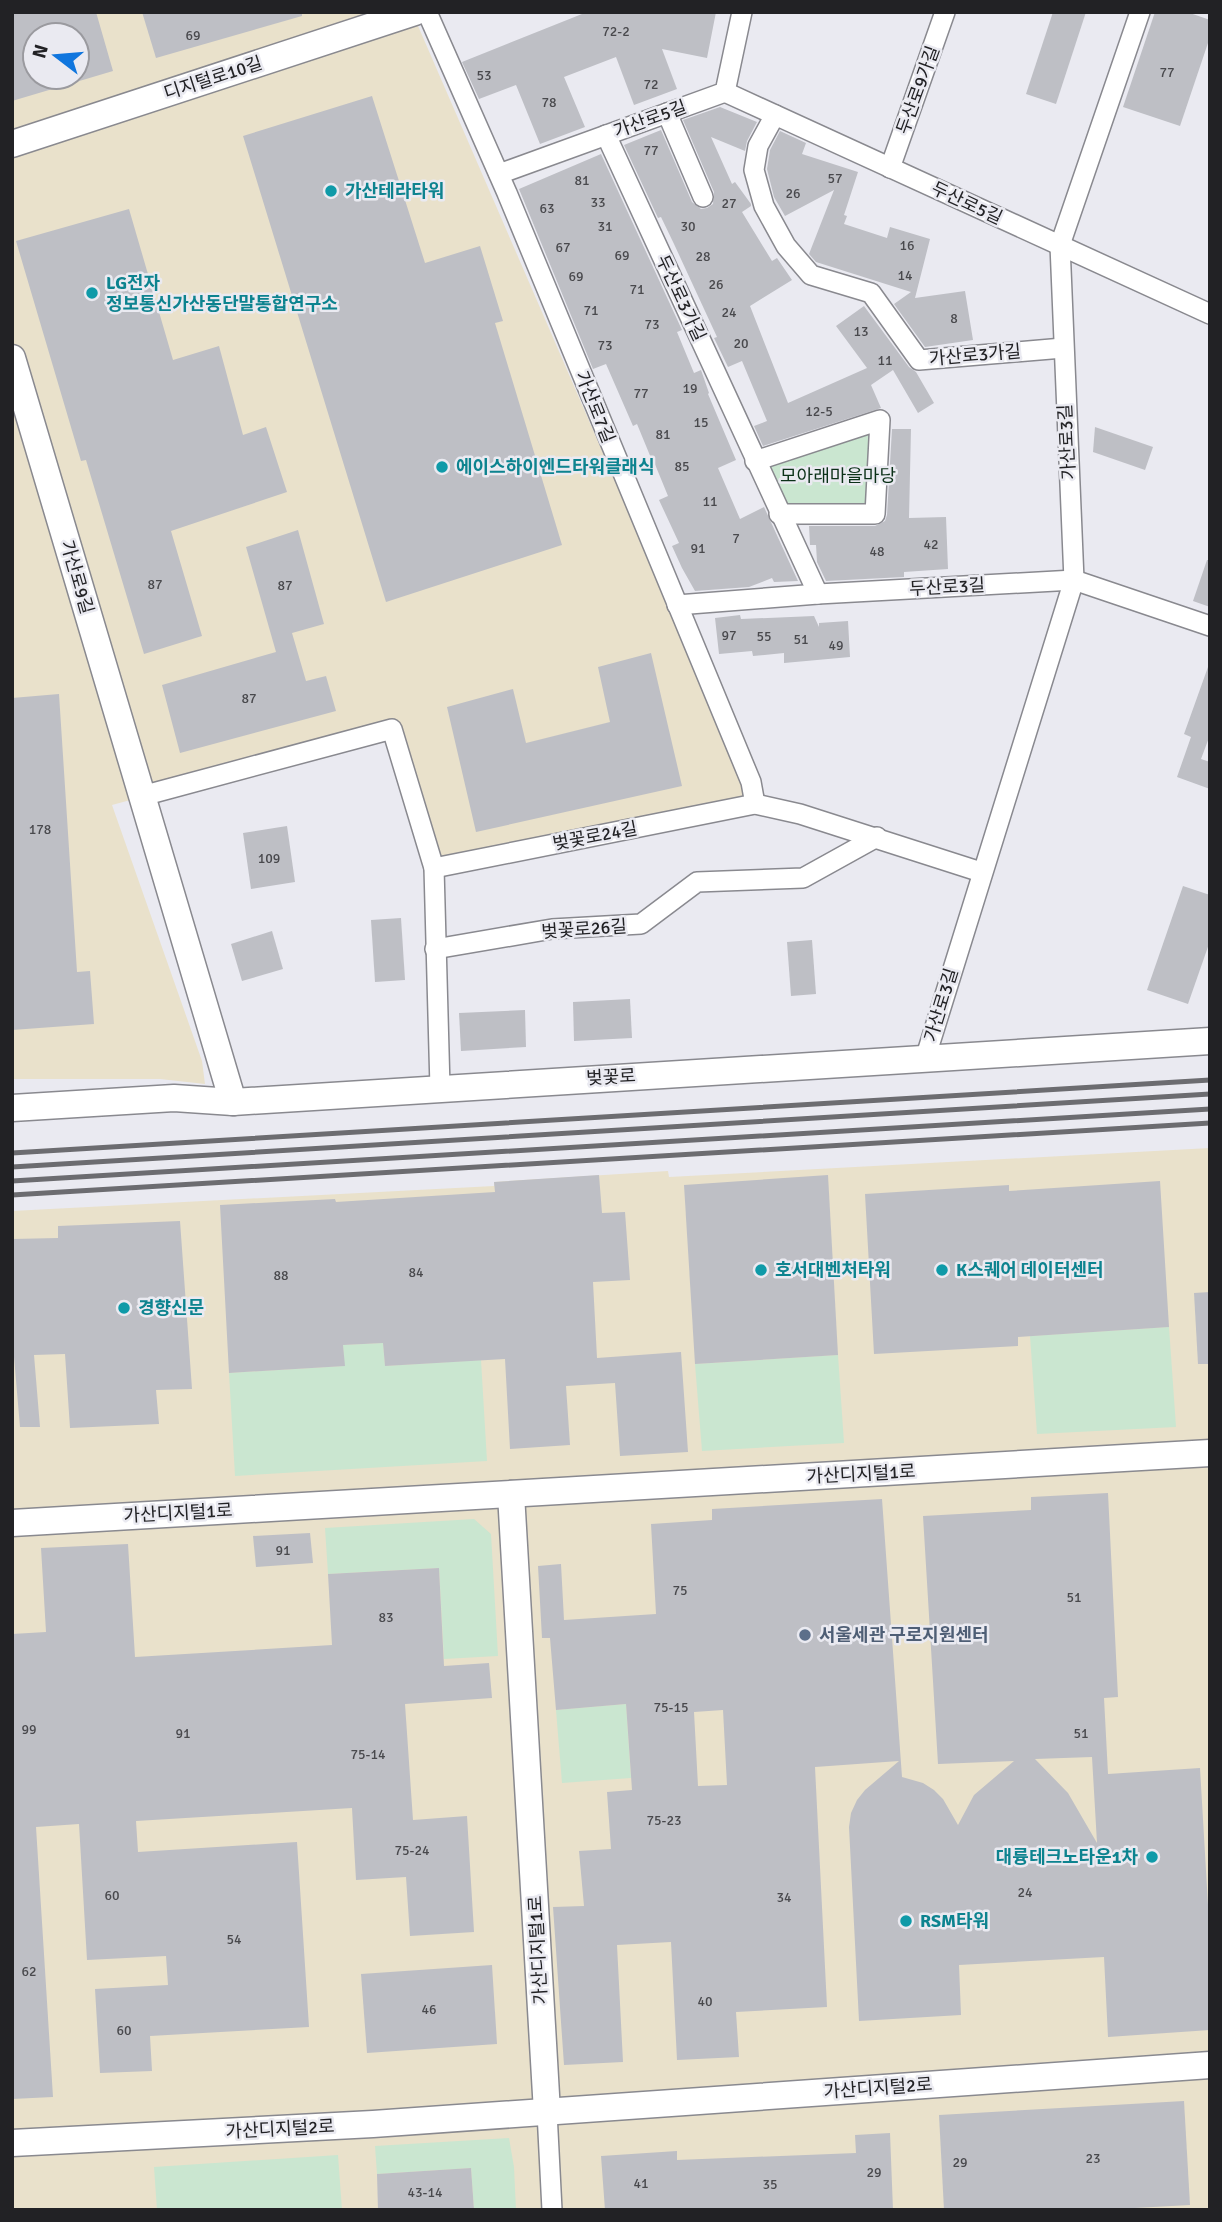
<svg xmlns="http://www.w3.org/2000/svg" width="1222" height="2222" viewBox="0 0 1222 2222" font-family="Signika,'Noto Sans KR',sans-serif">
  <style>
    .industrial { fill: #e9e1cb; fill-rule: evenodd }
    .green { fill: #cae6d0 }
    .building { fill: #bebfc5; fill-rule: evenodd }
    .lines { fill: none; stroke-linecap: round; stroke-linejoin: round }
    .street-casing { stroke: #89898f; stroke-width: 22 }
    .secondary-casing { stroke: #89898f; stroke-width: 29 }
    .street { stroke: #fff; stroke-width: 19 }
    .secondary { stroke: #fff; stroke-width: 26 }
    .rail { stroke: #6c6c70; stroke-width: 5 }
    .culture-dot { fill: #0f9aa8; stroke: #eaeaf1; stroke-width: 2.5 }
    .service-dot { fill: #5c6f8a; stroke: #eaeaf1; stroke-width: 2.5 }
    .labels { text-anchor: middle; stroke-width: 5; stroke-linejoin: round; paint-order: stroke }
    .number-label { font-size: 14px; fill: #49494d }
    .street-label { font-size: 18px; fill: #222225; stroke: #eaeaf1 }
    .culture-label { font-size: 18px; font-weight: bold; fill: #0d838f; stroke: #eaeaf1; text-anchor: start }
    .park-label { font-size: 18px; fill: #0b3118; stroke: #eaeaf1 }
    .service-label { font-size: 18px; font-weight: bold; fill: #4e5e75; stroke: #eaeaf1; text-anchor: start }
  </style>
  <rect width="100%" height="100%" fill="#eaeaf1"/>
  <g class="industrial">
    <path d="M12,12H412L755,804L434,868L392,729L112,805L202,1061L205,1084L160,1079H12ZM35,35H77V77H35Z"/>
    <path d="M1210,1148V2210H12V1211L494,1186V1182L668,1171L669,1177Z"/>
  </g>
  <g class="green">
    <path d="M880,420L875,514H779L755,461Z"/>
    <path d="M1169,1327L1176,1427L1037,1434L1030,1336Z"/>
    <path d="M383,1343L385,1366L481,1360L487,1461L235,1476L229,1373L344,1366L343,1345Z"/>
    <path d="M838,1355L844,1443L702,1451L695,1364Z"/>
    <path d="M474,1519L491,1534L498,1656L444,1659L439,1568L328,1574L325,1528Z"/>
    <path d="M626,1704L631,1778L562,1783L556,1710Z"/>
    <path d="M509,2138L514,2167L516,2210H474L471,2168L377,2174L375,2146Z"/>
    <path d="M338,2155L342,2210H157L154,2167Z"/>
  </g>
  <g class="building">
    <path d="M12,12H96L113,71L12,101ZM35,35H77V77H35Z"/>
    <path d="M142,12H302V16L156,58Z"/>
    <path d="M587,12H716L707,58L662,49L677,89L634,105L616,57L564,77L585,127L540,144L516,85L479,99L462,62Z"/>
    <path d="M1053,12H1086L1056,104L1026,94Z"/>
    <path d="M1155,12H1187L1210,20V37L1180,126L1123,107Z"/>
    <path d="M372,96L425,263L480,246L503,321L495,323L562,545L386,602L243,136Z"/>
    <path d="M720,107L757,122L747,141L745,151L711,137L732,184L735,182L751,204V206L742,212L772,261L777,258L792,280L750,306L788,403L867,368L836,326L864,306L909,367L916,372L934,403L918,413L893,370L871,385L881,408L763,446L754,426L767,421L742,361L728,367L714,338L717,337L674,244L661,217L658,218L624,145L661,130L692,202L701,209L707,208L713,204L714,192L683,120Z"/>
    <path d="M780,131L806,143L802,154L858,172L844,215L847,216L844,224L887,238L890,227L930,239L915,298L965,291L973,340L925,347L894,304L911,292L816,262L809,254L834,190L785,216L774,197L767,169L770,150Z"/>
    <path d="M601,154L682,330L677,332L694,373L701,370L709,393L708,394L736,460L718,468L740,519L764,507L798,581L774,582L772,578L749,587L695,591L682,568L672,546L679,543L659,500L668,496L652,457L651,458L637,424L633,426L606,364L593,369L519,189Z"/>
    <path d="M129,209L173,360L219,346L243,435L266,427L287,492L171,531L202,636L144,654L86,460L81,461L16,241Z"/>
    <path d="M1095,427L1153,447L1145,470L1093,452Z"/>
    <path d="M892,429H911L909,518L946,517L948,569L904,572V577L826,581L817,562L816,545H810L809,526H875L885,521L887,515Z"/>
    <path d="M298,530L324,624L292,633L306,681L326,676L336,711L180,753L162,685L276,652L246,547Z"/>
    <path d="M1207,560H1210V607L1193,601Z"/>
    <path d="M740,615L741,619L814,616L819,627V623L848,621L850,657L784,663V653L753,656L752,651L719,654L715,618Z"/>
    <path d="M651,653L682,786L476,832L447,707L513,689L526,743L610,722L598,667Z"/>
    <path d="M1208,667H1210V735L1201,759L1210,762V789L1177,777L1191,737L1184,734Z"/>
    <path d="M59,694L77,972L90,971L94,1024L12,1030V698Z"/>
    <path d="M287,826L295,882L251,889L243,833Z"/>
    <path d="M1183,886L1210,895V941L1188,1004L1147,990Z"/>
    <path d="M401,918L405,980L375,982L371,920Z"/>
    <path d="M272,931L283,969L242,981L231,944Z"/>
    <path d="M812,940L816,994L791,996L787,942Z"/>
    <path d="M630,999L632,1038L574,1041L573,1002Z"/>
    <path d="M525,1010L526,1047L461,1051L459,1013Z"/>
    <path d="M599,1175L602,1213L625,1212L630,1280L593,1282L597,1358L681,1352L688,1452L620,1456L615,1383L566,1386L570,1445L510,1449L505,1359L385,1366L383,1343L343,1345L345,1366L229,1373L220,1205L335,1199L336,1202L495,1192L494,1182Z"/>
    <path d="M828,1175L838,1355L695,1364L684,1185Z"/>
    <path d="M1160,1181L1169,1327L1018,1337V1346L874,1354L865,1194L1009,1185V1191Z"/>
    <path d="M180,1221L192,1389L156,1390L159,1424L70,1428L65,1354L34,1355L40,1427H20L14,1357H12V1239L58,1238V1226Z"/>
    <path d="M1210,1292V1364H1198L1194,1293Z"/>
    <path d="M1108,1493L1118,1697L1104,1698L1108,1774L1200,1768L1210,1939V2030L1108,2037L1104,1957L959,1965L961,2015L859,2021L849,1827L851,1813L857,1800L865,1790L899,1761L815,1767L827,2007L736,2012L739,2057L677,2060L671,1942L617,1945L623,2062L564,2065L553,1907L584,1906L579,1851L611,1849L607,1792L632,1790L626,1704L556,1710L550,1638H542L538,1566L561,1564L564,1620L656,1614L651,1524L712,1520V1509L882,1499L902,1777L923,1783L934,1790L943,1799L958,1825L974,1795L1014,1761L938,1764L923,1516L1031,1510V1497ZM723,1710L727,1785L698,1786L694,1712ZM1092,1757L1097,1843L1068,1793L1035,1759Z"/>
    <path d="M310,1533L313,1563L256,1567L253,1536Z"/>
    <path d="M128,1544L135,1657L332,1645L328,1574L439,1568L444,1666L489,1663L492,1698L405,1704L413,1820L467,1816L474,1932L410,1936L406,1877L356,1880L352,1808L136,1821L138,1852L297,1842L309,2027L150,2036L152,2071L100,2073L95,1989L168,1985L166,1956L87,1960L79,1824L36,1827L53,2097L12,2099V1634L46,1632L41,1548Z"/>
    <path d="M492,1965L497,2044L367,2053L361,1974Z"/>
    <path d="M1184,2101L1190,2205L1098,2210H944L939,2115Z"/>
    <path d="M890,2133L893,2210H605L601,2156L677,2151V2160L856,2153L855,2135Z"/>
    <path d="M471,2168L474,2210H378L377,2174Z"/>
  </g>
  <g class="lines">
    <g class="street-casing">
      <g id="street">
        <path d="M427,12L507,193L751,782L755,804"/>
        <path d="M725,92L1210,314"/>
        <path d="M667,113L703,197"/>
        <path d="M775,115L758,146L754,170L764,206L786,246L811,275L871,293L919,360L1063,348"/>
        <path d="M606,135L818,594"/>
        <path d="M890,168L945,12"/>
        <path d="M499,174L725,92L742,12"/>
        <path d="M755,461L880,420L875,514H779"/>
        <path d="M677,605L818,594L1074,580L1210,626"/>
        <path d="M142,796L392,729L434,868L440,1088"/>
        <path d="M434,868L755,804L800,814L981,872"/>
        <path d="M435,949L552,929L641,924L697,882L803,878L877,837"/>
        <path d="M925,1059L1074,580L1060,245L1140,12"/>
        <path d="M547,2112L552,2210"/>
      </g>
    </g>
    <g class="secondary-casing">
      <g id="secondary">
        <path d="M12,144L415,12"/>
        <path d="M12,358L233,1102"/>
        <path d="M12,1108L174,1098L233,1102L1210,1041"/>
        <path d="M511,1494L547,2112"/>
        <path d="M12,1523L1210,1453"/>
        <path d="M12,2143L373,2124L1210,2065"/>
      </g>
    </g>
    <use href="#street" class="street"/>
    <use href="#secondary" class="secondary"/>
    <g class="rail">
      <path d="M12,1153L1210,1080"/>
      <path d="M12,1167L1210,1094"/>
      <path d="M12,1181L1210,1109"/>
      <path d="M12,1195L1210,1123"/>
    </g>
  </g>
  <g class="culture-dot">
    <circle cx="331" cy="191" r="7"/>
    <circle cx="92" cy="293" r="7"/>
    <circle cx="442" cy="467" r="7"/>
    <circle cx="761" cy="1270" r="7"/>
    <circle cx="942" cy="1270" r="7"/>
    <circle cx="124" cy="1308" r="7"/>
    <circle cx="1152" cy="1857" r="7"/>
    <circle cx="906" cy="1921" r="7"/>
  </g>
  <circle class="service-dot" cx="805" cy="1635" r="7"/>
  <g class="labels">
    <g class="number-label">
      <text x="616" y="36">72-2</text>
      <text x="193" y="40">69</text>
      <text x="1167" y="77">77</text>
      <text x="484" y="80">53</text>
      <text x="651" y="89">72</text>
      <text x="549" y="107">78</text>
      <text x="651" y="155">77</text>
      <text x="835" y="183">57</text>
      <text x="582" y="185">81</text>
      <text x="793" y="198">26</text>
      <text x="598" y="207">33</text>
      <text x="729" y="208">27</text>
      <text x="547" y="213">63</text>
      <text x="605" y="231">31</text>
      <text x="688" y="231">30</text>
      <text x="907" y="250">16</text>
      <text x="563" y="252">67</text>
      <text x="622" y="260">69</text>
      <text x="703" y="261">28</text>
      <text x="905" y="280">14</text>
      <text x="576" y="281">69</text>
      <text x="716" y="289">26</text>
      <text x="637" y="294">71</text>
      <text x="591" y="315">71</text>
      <text x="729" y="317">24</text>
      <text x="954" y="323">8</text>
      <text x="652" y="329">73</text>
      <text x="861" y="336">13</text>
      <text x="741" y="348">20</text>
      <text x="605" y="350">73</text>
      <text x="885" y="365">11</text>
      <text x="690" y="393">19</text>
      <text x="641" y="398">77</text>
      <text x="819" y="416">12-5</text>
      <text x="701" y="427">15</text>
      <text x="663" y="439">81</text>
      <text x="682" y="471">85</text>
      <text x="710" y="506">11</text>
      <text x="736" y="543">7</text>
      <text x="931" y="549">42</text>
      <text x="698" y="553">91</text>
      <text x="877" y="556">48</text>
      <text x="155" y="589">87</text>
      <text x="285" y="590">87</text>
      <text x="729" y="640">97</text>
      <text x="764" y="641">55</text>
      <text x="801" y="644">51</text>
      <text x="836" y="650">49</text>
      <text x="249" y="703">87</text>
      <text x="40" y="834">178</text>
      <text x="269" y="863">109</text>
      <text x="416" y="1277">84</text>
      <text x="281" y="1280">88</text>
      <text x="283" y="1555">91</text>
      <text x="680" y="1595">75</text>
      <text x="1074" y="1602">51</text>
      <text x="386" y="1622">83</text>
      <text x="671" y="1712">75-15</text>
      <text x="29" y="1734">99</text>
      <text x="183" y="1738">91</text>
      <text x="1081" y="1738">51</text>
      <text x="368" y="1759">75-14</text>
      <text x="664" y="1825">75-23</text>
      <text x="412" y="1855">75-24</text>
      <text x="1025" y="1897">24</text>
      <text x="112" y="1900">60</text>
      <text x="784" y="1902">34</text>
      <text x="234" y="1944">54</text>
      <text x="29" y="1976">62</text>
      <text x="705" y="2006">40</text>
      <text x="429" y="2014">46</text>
      <text x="124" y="2035">60</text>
      <text x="1093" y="2163">23</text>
      <text x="960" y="2167">29</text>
      <text x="874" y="2177">29</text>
      <text x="641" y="2188">41</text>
      <text x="770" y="2189">35</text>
      <text x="425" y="2197">43-14</text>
    </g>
    <g class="street-label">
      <text transform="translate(213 78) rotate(-18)" y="6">디지털로10길</text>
      <text transform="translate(918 90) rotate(-70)" y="6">두산로9가길</text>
      <text transform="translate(650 119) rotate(-20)" y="6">가산로5길</text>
      <text transform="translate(967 203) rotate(25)" y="6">두산로5길</text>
      <text transform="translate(681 298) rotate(65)" y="6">두산로3가길</text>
      <text transform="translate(975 355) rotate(-5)" y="6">가산로3가길</text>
      <text transform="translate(595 407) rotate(68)" y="6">가산로7길</text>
      <text transform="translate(1067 442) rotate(-93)" y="6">가산로3길</text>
      <text transform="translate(77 577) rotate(74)" y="6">가산로9길</text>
      <text transform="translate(947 587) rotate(-3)" y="6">두산로3길</text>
      <text transform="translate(595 836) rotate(-11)" y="6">벚꽃로24길</text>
      <text transform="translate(584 929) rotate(-4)" y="6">벚꽃로26길</text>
      <text transform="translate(941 1005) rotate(-73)" y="6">가산로3길</text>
      <text transform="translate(611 1077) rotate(-3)" y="6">벚꽃로</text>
      <text transform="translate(861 1474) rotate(-3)" y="6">가산디지털1로</text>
      <text transform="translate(178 1513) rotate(-3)" y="6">가산디지털1로</text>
      <text transform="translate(538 1950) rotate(-93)" y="6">가산디지털1로</text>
      <text transform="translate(878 2088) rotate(-4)" y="6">가산디지털2로</text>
      <text transform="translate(280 2129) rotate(-3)" y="6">가산디지털2로</text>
    </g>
    <g class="culture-label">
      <text x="345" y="197">가산테라타워</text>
      <text x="106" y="289">LG전자<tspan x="106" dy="21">정보통신가산동단말통합연구소</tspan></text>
      <text x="456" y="473">에이스하이엔드타워클래식</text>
      <text x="775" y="1276">호서대벤처타워</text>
      <text x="956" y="1276">K스퀘어 데이터센터</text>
      <text x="138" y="1314">경향신문</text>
      <text x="1138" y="1863" text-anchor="end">대륭테크노타운1차</text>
      <text x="920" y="1927">RSM타워</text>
    </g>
    <g class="park-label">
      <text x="838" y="482">모아래마을마당</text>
    </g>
    <g class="service-label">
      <text x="819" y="1641">서울세관 구로지원센터</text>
    </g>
  </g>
  <rect width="1222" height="2222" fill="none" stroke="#222225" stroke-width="28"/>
  <g transform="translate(56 56) rotate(286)"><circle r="33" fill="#eaeaf1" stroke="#9a9a9f" stroke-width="2"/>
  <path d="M0-5L12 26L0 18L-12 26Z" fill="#1076de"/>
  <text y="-10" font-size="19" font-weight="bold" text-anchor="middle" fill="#222225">N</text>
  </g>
</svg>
